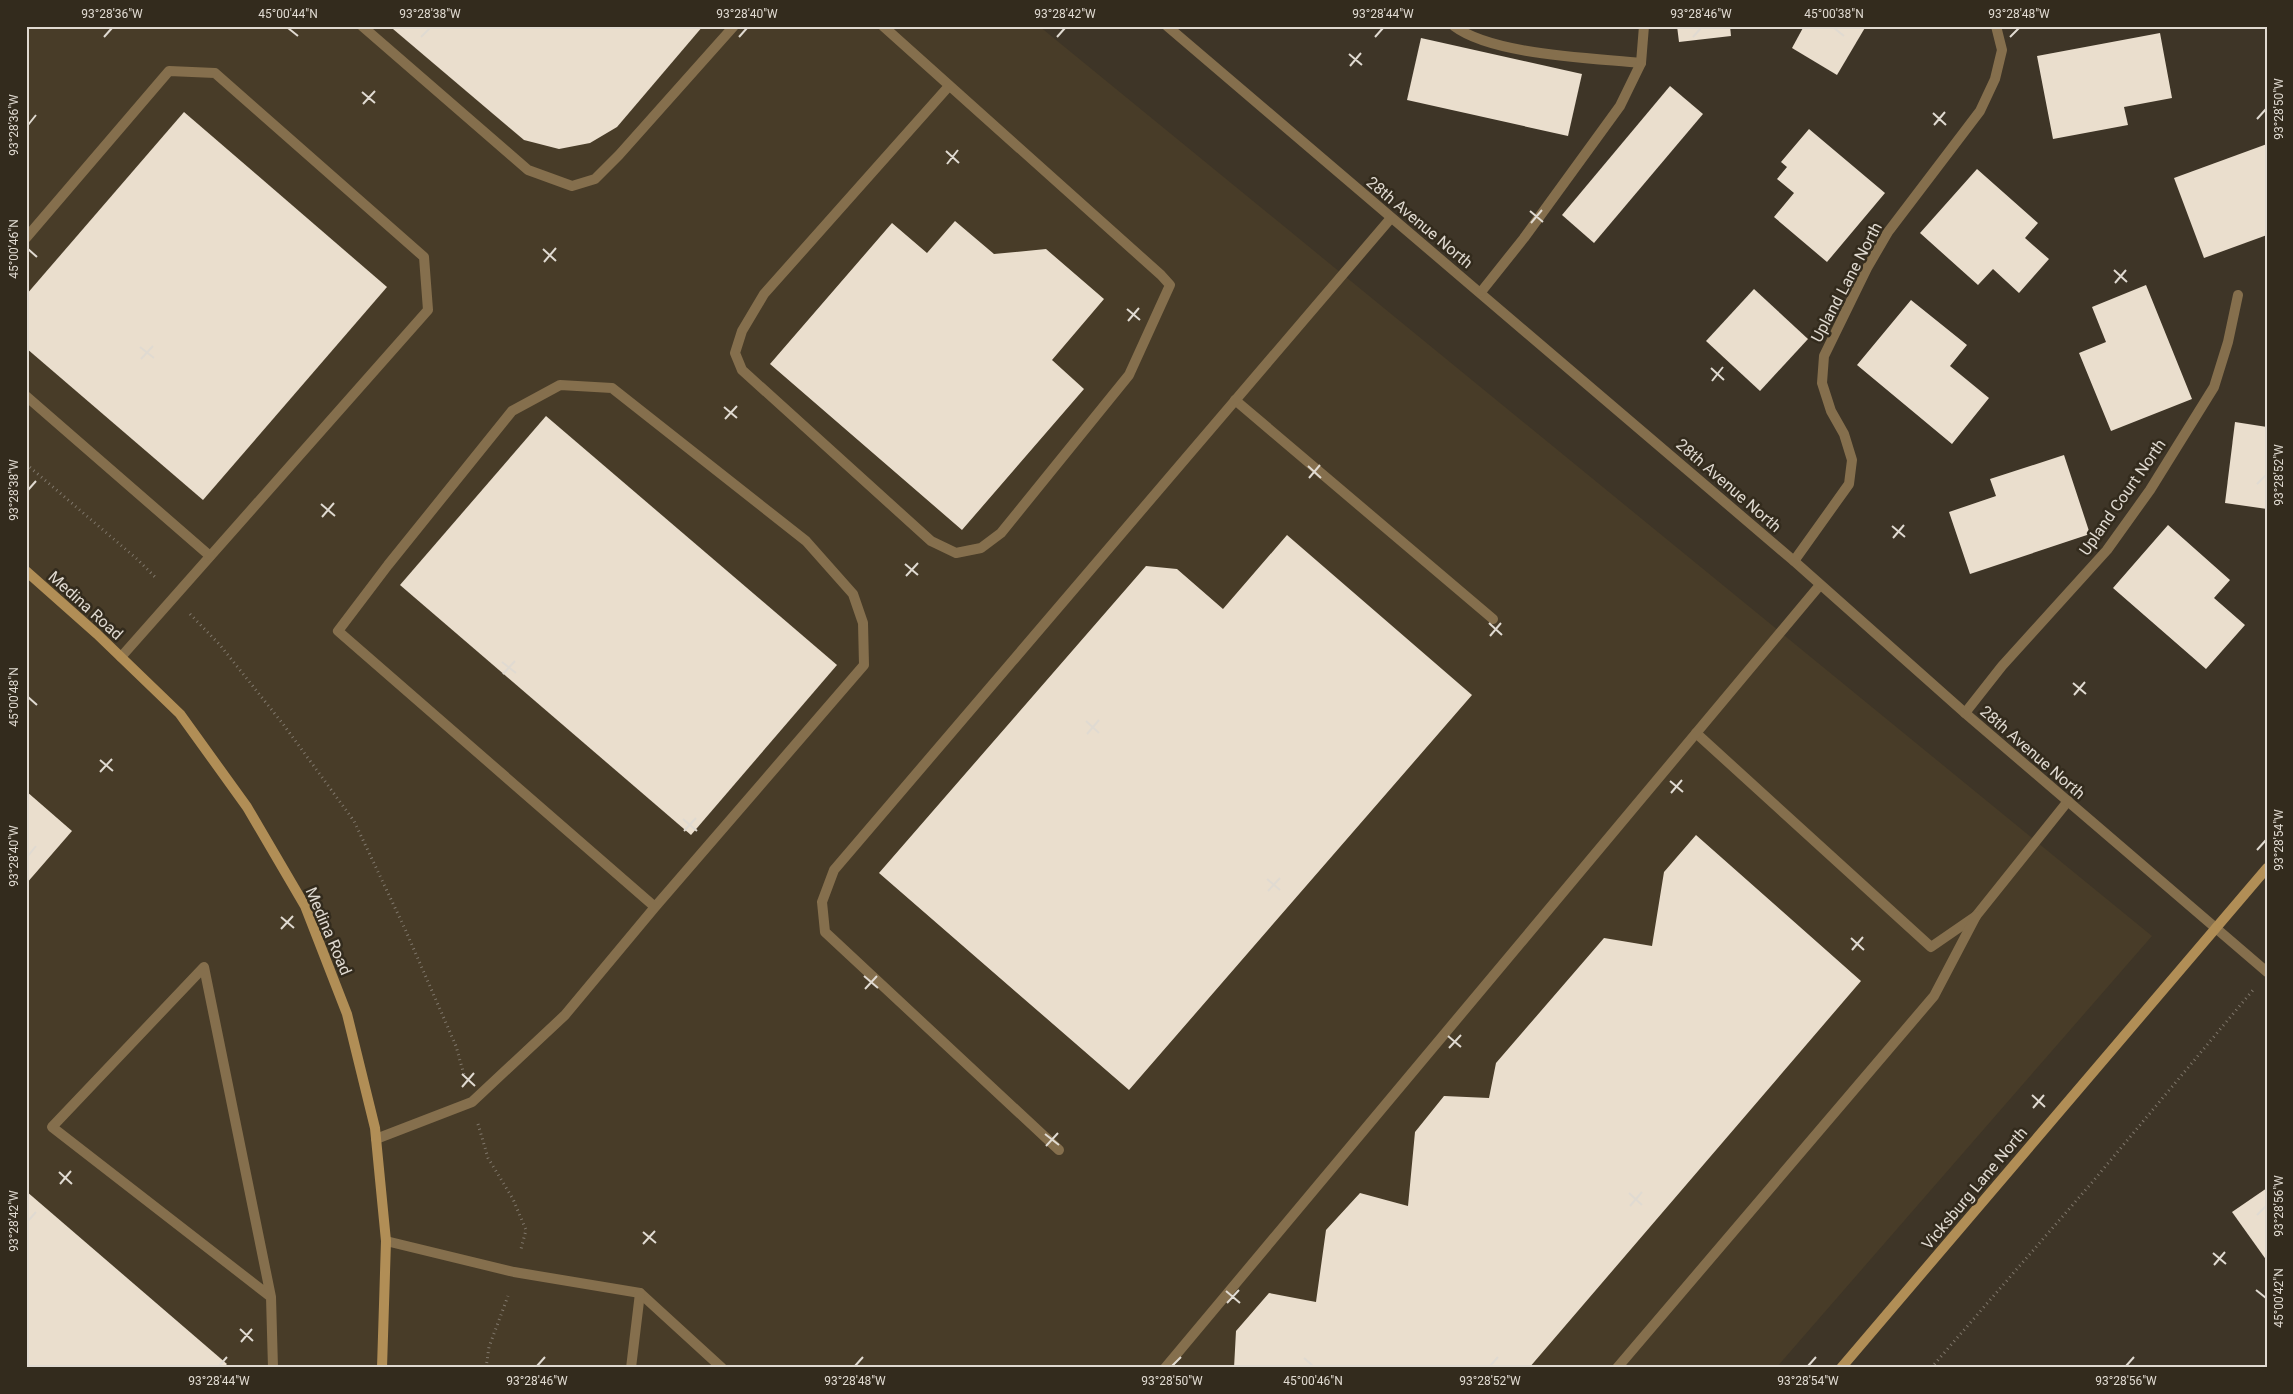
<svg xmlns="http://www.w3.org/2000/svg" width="2293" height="1394" viewBox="0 0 2293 1394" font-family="Roboto,sans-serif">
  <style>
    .built { fill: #483c28 }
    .building { fill: #eadecd }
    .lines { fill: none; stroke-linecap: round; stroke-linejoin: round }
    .path { stroke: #80786c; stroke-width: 3; stroke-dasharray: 1 4; stroke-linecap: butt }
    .lane { stroke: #856f4d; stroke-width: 10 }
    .street { stroke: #856f4d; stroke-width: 10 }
    .secondary { stroke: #b18e56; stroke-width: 10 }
    .ticks { fill: none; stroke: #e0dad1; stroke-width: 2 }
    .labels { text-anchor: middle; stroke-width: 5; stroke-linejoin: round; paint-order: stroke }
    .street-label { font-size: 16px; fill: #e0dad1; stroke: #332b1d }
    .neatline { fill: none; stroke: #e0dad1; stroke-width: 2 }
    .ticks-label { font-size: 12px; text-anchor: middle; fill: #e0dad1 }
  </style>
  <rect width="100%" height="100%" fill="#3e3527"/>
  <path class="built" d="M26,26H1039L2152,936L1776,1368H26Z"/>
  <g class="building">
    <path d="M395,26H703L617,127L590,143L559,149L524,140L393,29Z"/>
    <path d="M1677,26H1730L1731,36L1679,42Z"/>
    <path d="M1804,26H1866L1837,75L1792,48Z"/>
    <path d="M2160,33L2172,98L2124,107L2128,125L2053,139L2037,56Z"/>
    <path d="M1421,38L1582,74L1568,136L1407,100Z"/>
    <path d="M1670,86L1703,114L1594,243L1562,215Z"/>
    <path d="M184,112L387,287L203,500L26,348V295Z"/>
    <path d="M1809,129L1885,193L1827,262L1774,217L1794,193L1777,179L1787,167L1781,162Z"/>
    <path d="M2267,144V235L2204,258L2174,178Z"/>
    <path d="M1977,169L2038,223L2025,238L2049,259L2019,293L1993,269L1978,285L1920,233Z"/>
    <path d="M955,221L994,254L1046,249L1104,299L1052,360L1084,389L962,530L770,364L892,223L927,253Z"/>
    <path d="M2146,285L2192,399L2111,431L2079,353L2106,342L2092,307Z"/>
    <path d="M1754,289L1808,339L1760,391L1706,341Z"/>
    <path d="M1911,300L1967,345L1950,366L1989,398L1952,444L1857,365Z"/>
    <path d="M546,416L837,665L691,835L400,585Z"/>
    <path d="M2235,422L2267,427V509L2225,503Z"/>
    <path d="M2064,455L2090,534L1970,574L1949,512L1996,496L1990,479Z"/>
    <path d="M2168,525L2230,580L2214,598L2245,625L2206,669L2113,588Z"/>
    <path d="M1287,535L1472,695L1129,1090L879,873L1146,566L1177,569L1223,609Z"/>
    <path d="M26,791L72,831L26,884Z"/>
    <path d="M1696,835L1861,981L1529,1368H1234L1236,1331L1269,1293L1316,1302L1326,1230L1360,1193L1408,1206L1415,1132L1444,1096L1489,1098L1496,1063L1604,938L1652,946L1664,872Z"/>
    <path d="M2267,1188V1261L2232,1212Z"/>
    <path d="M26,1191L227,1364L223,1368H26Z"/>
  </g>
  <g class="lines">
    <g class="path">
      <path d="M26,464L137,559L157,579"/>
      <path d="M190,614L220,645L283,724L354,821L405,929L456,1046L464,1075"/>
      <path d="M478,1124L488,1158L513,1199L526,1230L521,1249"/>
      <path d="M486,1368L489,1347L508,1296"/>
      <path d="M1931,1368L2089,1186L2253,990"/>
    </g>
    <g class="lane">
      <path d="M362,26L528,170L572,186L595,179L619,155L734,26"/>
      <path d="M883,26L1161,275L1170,285L1129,375L1001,533L981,548L956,553L931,541L742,370L735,353L742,331L764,294L949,86"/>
      <path d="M26,238L169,71L215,73L424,257L428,310L121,657"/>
      <path d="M26,396L210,556"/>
      <path d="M1235,400L1493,619"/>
      <path d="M1696,733L1931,947L1976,916L2068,801"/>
      <path d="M376,1139L472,1102L565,1015L655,907L864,665L863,623L853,594L806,541L612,388L560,385L512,411L388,565L338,631L655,907"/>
      <path d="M1059,1150L825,932L822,902L834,870L1391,218"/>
      <path d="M386,1241L514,1272L640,1293L722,1368"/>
      <path d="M271,1297L52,1127L204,967L271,1297L273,1368"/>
      <path d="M631,1368L640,1293"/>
      <path d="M1165,1368L1820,585"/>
      <path d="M1617,1368L1934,996L1976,916"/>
    </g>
    <g class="street">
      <path d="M1167,26L1794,561L1965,713L2267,972"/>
      <path d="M1454,26C1492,55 1592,58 1641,63"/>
      <path d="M1481,292L1524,238L1620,106L1641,63L1644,26"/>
      <path d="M1794,561L1849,484L1852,460L1844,434L1831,411L1822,383L1824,356L1867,268L1888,232L1980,111L1995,79L2002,50L1996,26"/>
      <path d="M1965,713L2002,666L2107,550L2150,490L2214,387L2228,342L2238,295"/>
    </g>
    <g class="secondary">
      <path d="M26,571L97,634L180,714L247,807L305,906L347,1014L375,1128L386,1241L382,1368"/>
      <path d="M1841,1368L2267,868"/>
    </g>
  </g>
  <path class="ticks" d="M288,28L298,36M1834,28L1844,36M104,37L112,28M421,37L430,28M739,37L747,28M1057,37L1065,28M1375,37L1383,28M1693,37L1701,28M2010,37L2019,28M1349,54L1362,65M1350,66L1361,53M362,92L375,103M363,104L375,91M1933,113L1946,125M2257,119L2266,109M28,125L36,115M1934,125L1945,112M946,151L959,163M947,164L958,150M1530,211L1543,222M1531,223L1542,210M28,249L37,257M543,249L556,261M544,262L556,248M2114,270L2127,282M2115,283L2126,270M1127,309L1140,320M1128,321L1139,308M140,347L154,358M141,359L153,346M1711,368L1724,380M1712,381L1723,367M724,407L737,418M725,419L737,406M1308,466L1321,478M1309,478L1320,465M2257,484L2266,475M28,490L36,481M321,504L335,516M322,517L334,503M1892,526L1905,537M1893,538L1904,525M905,564L918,575M906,576L918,563M1489,623L1502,635M1490,636L1501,623M502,662L516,673M503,674L515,661M2073,683L2086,694M2074,695L2085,682M28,697L37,705M1086,721L1099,733M1087,734L1099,720M100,760L113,771M100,772L112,759M1670,781L1683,792M1671,793L1682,780M683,819L697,831M684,831L696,818M2257,850L2266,840M28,856L36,846M1267,879L1280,890M1268,891L1280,878M281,917L294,928M281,929L293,916M1851,938L1864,950M1852,950L1863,937M864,976L878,988M865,989L877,976M1448,1036L1461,1047M1449,1048L1461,1035M462,1074L475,1086M462,1087L474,1073M2032,1095L2045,1107M2033,1108L2044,1095M1045,1134L1059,1145M1046,1146L1058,1133M59,1172L72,1184M60,1184L71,1171M1629,1193L1642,1205M1630,1206L1642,1192M2257,1215L2266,1206M28,1221L36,1212M643,1232L656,1243M643,1244L655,1231M2213,1253L2226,1264M2214,1265L2225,1252M2256,1290L2266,1298M1226,1291L1240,1303M1227,1303L1239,1290M240,1329L253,1341M241,1342L252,1329M1304,1358L1313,1366M219,1366L227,1357M537,1366L545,1357M855,1366L863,1357M1172,1366L1181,1357M1490,1366L1498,1357M1808,1366L1816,1357M2126,1366L2134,1357"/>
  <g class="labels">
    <g class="street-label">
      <text transform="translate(1420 222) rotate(40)" y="6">28th Avenue North</text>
      <text transform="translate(1846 282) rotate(-62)" y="6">Upland Lane North</text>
      <text transform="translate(1729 485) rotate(41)" y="6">28th Avenue North</text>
      <text transform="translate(2122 497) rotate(-55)" y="6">Upland Court North</text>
      <text transform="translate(86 605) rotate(42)" y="6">Medina Road</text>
      <text transform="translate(2033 752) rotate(41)" y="6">28th Avenue North</text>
      <text transform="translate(329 931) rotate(67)" y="6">Medina Road</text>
      <text transform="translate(1974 1188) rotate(-50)" y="6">Vicksburg Lane North</text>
    </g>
  </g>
  <rect width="2293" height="1394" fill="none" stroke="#332b1d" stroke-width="55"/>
  <rect x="28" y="28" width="2238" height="1338" class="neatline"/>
  <g class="ticks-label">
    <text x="112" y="18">93°28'36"W</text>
    <text x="288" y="18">45°00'44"N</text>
    <text x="430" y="18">93°28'38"W</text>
    <text x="747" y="18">93°28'40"W</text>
    <text x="1065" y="18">93°28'42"W</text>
    <text x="1383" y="18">93°28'44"W</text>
    <text x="1701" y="18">93°28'46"W</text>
    <text x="1834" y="18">45°00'38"N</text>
    <text x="2019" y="18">93°28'48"W</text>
    <text transform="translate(2279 109) rotate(-90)" y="4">93°28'50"W</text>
    <text transform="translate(14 125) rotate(-90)" y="4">93°28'36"W</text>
    <text transform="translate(14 249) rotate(-90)" y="4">45°00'46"N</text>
    <text transform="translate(2279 475) rotate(-90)" y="4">93°28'52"W</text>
    <text transform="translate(14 490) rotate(-90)" y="4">93°28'38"W</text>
    <text transform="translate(14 697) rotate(-90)" y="4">45°00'48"N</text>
    <text transform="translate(2279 840) rotate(-90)" y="4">93°28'54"W</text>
    <text transform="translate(14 856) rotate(-90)" y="4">93°28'40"W</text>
    <text transform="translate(2279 1206) rotate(-90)" y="4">93°28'56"W</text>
    <text transform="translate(14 1221) rotate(-90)" y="4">93°28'42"W</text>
    <text transform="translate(2279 1298) rotate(-90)" y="4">45°00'42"N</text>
    <text x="219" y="1385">93°28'44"W</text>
    <text x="537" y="1385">93°28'46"W</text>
    <text x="855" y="1385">93°28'48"W</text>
    <text x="1172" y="1385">93°28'50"W</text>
    <text x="1313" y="1385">45°00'46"N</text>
    <text x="1490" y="1385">93°28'52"W</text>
    <text x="1808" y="1385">93°28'54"W</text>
    <text x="2126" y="1385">93°28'56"W</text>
  </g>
</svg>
